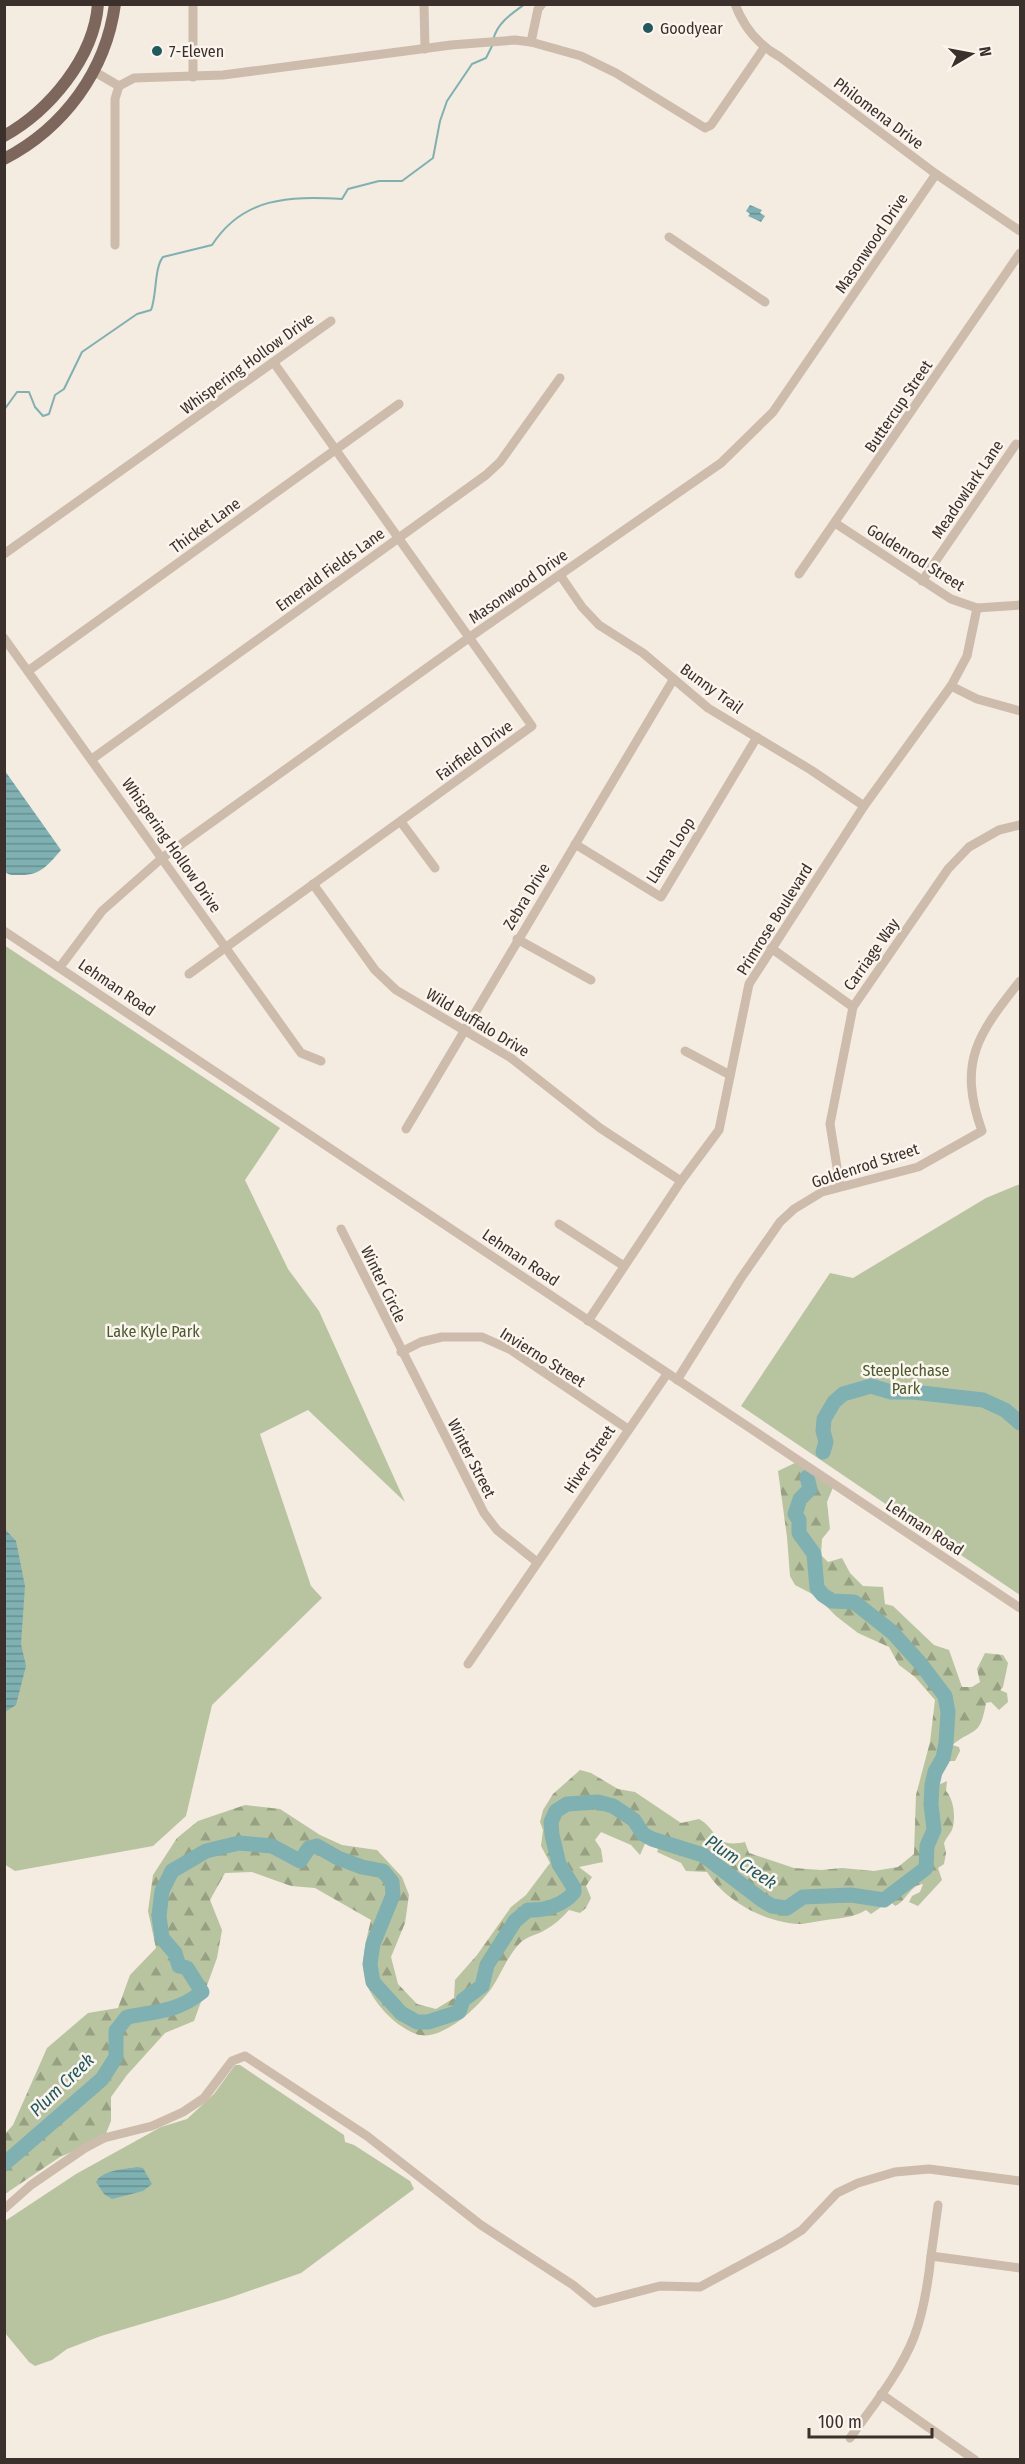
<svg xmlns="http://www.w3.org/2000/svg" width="1025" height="2464" viewBox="0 0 1025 2464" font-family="'Fira Sans Condensed',sans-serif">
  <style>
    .green { fill: #b8c4a0 }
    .forest { fill: url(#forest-firs) }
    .water { fill: url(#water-rules) }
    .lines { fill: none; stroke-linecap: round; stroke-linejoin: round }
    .stream { stroke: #7fb0b2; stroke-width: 2 }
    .river { stroke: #7fb0b2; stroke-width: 15 }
    .minor { stroke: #cdbbac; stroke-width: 9 }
    .major { stroke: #7d675c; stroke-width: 12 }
    .poi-dot { fill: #1f5a5e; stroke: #fbf5ee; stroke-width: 2 }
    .labels { text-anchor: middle; stroke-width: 5; stroke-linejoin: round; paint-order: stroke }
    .poi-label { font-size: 16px; fill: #3b302b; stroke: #fbf5ee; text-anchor: start }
    .street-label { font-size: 16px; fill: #3b302b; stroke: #fbf5ee }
    .park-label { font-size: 16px; fill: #4a5a2e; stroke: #fbf5ee }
    .water-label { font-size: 18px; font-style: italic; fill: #1f5a5e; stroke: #fbf5ee }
  </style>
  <defs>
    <pattern id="forest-firs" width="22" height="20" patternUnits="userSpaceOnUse" patternTransform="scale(1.5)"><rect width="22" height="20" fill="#b8c4a0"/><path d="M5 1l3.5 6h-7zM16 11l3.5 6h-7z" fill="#97a083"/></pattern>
    <pattern id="water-rules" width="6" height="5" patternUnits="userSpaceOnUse" patternTransform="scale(1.5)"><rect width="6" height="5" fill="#7fb0b2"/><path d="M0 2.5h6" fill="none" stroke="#699091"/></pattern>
  </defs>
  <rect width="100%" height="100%" fill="#f4ebe1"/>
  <g class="green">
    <path d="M4,945L280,1128L245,1180L288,1269L319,1311L405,1502L308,1410L260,1434L311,1586L322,1598L212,1705L186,1816L153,1846L15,1871L4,1864Z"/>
    <path d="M1020,1184V1595L741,1406L830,1273L853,1278L986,1198Z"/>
    <path d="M235,2065H240L344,2135L345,2142L354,2145L410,2181L414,2189L301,2273L229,2298L101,2336L67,2349L52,2360L35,2366L29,2362L5,2333V2221L76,2174L161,2127L187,2119L214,2094Z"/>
  </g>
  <path class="forest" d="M799,1461L834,1485L827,1502L830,1529L822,1539L821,1555L828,1562L842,1558L850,1573L863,1586L883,1587L885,1604L893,1606L934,1645L949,1650L962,1687H972L980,1682L977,1669L985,1653L1003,1655L1008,1663L1003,1687L1000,1690L1007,1693L1008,1702L999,1710L991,1702L986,1703C980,1737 975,1727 952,1745L959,1747L960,1751L955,1761H947L939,1771L936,1786L947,1781L946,1791C954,1799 956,1819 952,1830C950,1834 946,1838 944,1843L946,1853L944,1864L938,1868L942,1880L918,1906L909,1902L912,1896L920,1892L923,1884C909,1886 907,1901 895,1906L890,1901L871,1914L866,1910C852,1918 841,1918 826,1920C818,1921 810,1923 802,1924C767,1924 725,1901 707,1872L686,1871L681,1863L657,1852L661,1842L648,1837L640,1855L631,1845L601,1832L595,1840L601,1849L603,1862L579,1867L592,1877L586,1886L591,1898L586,1908L580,1913L569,1910C562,1918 554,1925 545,1930C537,1935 527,1936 520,1943C508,1955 501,1975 491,1989C478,2007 441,2043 416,2034C403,2029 392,2020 383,2010C356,1979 362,1957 371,1920L315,1888L291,1886L252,1872L225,1873L210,1900L222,1930L217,1958L194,2021L165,2033L127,2075L111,2097V2121L104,2138L60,2157L5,2194V2134L13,2125L47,2048L88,2013L118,2008L130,1975L156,1948L148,1911L153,1875L177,1838L198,1821L245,1805L280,1809L320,1835L342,1845L377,1850L402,1877L409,1895L405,1923L391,1957L398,1984L417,2004L436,2009L454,1998L455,1980L477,1955L511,1907L526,1895L550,1863L541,1846L543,1830L540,1822L543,1810L553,1794L580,1770L591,1773L618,1789L635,1792L681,1823L699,1819C718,1829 713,1849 745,1842L749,1853L794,1868L821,1870L842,1868L874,1871L898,1867L914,1854L916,1795L930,1742L935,1700L915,1677L899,1665L889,1647L858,1633L836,1616L816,1596L795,1585L790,1576L787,1537L778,1471Z"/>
  <g class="water">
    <path d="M750,205L762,210L760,213L765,216L761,222L748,216L750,214L746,211Z"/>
    <path d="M5,771L61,850C48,865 40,876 19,875C13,875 10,876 5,872Z"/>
    <path d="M4,1528L16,1541L25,1586L21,1644L26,1666L16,1705L5,1712Z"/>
    <path d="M138,2167L143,2168L152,2184L143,2191L112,2199L104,2194L96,2182C102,2170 125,2169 138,2167Z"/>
  </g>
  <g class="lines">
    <g class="stream">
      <path d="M493,40C497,23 511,14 525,4"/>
      <path d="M4,410L17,392H29L35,407L43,416L49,414L55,395L64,389L82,352L137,314L151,310C157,295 154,268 163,257L212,245C243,197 289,196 342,199L348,189L379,181H402L433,158L440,121L447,101L472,64L486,58L492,46"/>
    </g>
    <g class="river">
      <path d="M823,1452L826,1442L823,1431L824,1419L834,1402L843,1394L871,1386L891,1392H913L983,1400L1005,1410L1020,1423"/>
      <path d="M4,2164L102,2079L116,2057V2031L127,2017C157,2011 177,2012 202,1992L187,1968L179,1966L175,1953L162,1938L159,1916L162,1891L172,1871L206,1851L239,1843L272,1846L300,1861L309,1848L317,1846L338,1858L362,1867L383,1871L392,1882L393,1895L373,1944L370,1964L373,1982L401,2013L417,2022H428L459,2012L463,2000L482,1986L487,1965L515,1921L528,1910C544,1911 564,1905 574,1892V1888L559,1864L552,1835L551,1822L556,1811L567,1804L598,1802L613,1806L634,1820L643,1834L652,1839L703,1855L762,1900L772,1906L787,1908L803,1897L851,1895L884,1900L926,1868L927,1846L934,1830L931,1804L932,1785L935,1772L943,1758L946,1743L948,1712L945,1696L920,1663L892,1632L854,1602L832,1601L823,1595L817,1588L814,1554L799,1533V1520L795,1514L800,1499L810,1489L807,1477"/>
    </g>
    <g class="minor">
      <path d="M424,4L425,49"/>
      <path d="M735,4C744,28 758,45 780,57L936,174L1020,231"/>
      <path d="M531,42L538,9L542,4"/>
      <path d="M95,72L119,86"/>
      <path d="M193,77V4"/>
      <path d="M669,237L765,302"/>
      <path d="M115,245V99L119,86L134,78L223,75L451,45L515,40L531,42L581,56L616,73L705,128L711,125L764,48"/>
      <path d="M835,523L951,599L977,608L1020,605"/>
      <path d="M4,554L331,321"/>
      <path d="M799,574L1020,253"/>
      <path d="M560,575L582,607L599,625L643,653L708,708L811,770L864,806"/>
      <path d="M922,581L1016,444"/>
      <path d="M4,638L301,1053L321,1061"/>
      <path d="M28,671L399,404"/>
      <path d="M951,686L977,699L1020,711"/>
      <path d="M92,759L486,475L500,462L560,378"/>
      <path d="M401,822L435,868"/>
      <path d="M575,844L661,897L757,737"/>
      <path d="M313,884L375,970L396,990L511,1058L600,1128L681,1181"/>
      <path d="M4,931L1020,1608"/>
      <path d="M517,939L591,980"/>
      <path d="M771,948L853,1007"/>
      <path d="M60,967L102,911L162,858L470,637L721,463L773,412L936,174"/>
      <path d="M189,974L532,726L274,363"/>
      <path d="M685,1051L730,1075"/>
      <path d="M406,1129L673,680"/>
      <path d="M840,1186L830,1124L853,1007L948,869L969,847L999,830L1020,825"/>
      <path d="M559,1224L624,1266"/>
      <path d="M341,1229L484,1513L497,1530L537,1562"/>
      <path d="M588,1321L681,1181L719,1130L749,984L864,806L951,686L967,656L977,608"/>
      <path d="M401,1352L421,1342L442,1337H482L511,1350L628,1429"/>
      <path d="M677,1380L741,1278L780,1222L794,1209L822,1192L918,1167L982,1131C957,1062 978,1034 1020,981"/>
      <path d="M468,1664L667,1374"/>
      <path d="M4,2209L31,2185L85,2148L104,2138L152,2126L183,2112L204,2098L232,2061L245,2056L367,2136L481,2225L573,2285L595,2303L660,2286L700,2287L783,2242L802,2230L837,2193L858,2183L895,2172L929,2169L1020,2181"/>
      <path d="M931,2256L938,2205"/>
      <path d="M881,2394L975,2460"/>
      <path d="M850,2438C872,2407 900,2373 914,2337C924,2311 928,2284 931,2256L1020,2268"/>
    </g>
    <g class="major">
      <path d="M4,136C49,111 94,58 98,4"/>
      <path d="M4,159C64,128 106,71 115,4"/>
    </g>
  </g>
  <g class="poi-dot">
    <circle cx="648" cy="28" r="6"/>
    <circle cx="157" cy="51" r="6"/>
  </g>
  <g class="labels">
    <g class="poi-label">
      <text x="660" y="34">Goodyear</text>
      <text x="169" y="57">7-Eleven</text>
    </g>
    <g class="street-label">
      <text transform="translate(879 113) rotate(37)" y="6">Philomena Drive</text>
      <text transform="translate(871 243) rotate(-56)" y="6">Masonwood Drive</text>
      <text transform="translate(247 363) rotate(-36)" y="6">Whispering Hollow Drive</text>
      <text transform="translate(898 406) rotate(-56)" y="6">Buttercup Street</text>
      <text transform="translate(967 489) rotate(-56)" y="6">Meadowlark Lane</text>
      <text transform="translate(205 525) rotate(-36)" y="6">Thicket Lane</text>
      <text transform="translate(916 557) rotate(32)" y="6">Goldenrod Street</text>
      <text transform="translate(330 569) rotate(-36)" y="6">Emerald Fields Lane</text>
      <text transform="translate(518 586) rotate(-35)" y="6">Masonwood Drive</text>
      <text transform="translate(712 688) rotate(36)" y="6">Bunny Trail</text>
      <text transform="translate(474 750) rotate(-36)" y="6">Fairfield Drive</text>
      <text transform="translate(172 845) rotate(55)" y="6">Whispering Hollow Drive</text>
      <text transform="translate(670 850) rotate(-57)" y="6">Llama Loop</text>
      <text transform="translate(526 896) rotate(-59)" y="6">Zebra Drive</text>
      <text transform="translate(774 919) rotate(-58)" y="6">Primrose Boulevard</text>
      <text transform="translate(871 954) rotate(-55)" y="6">Carriage Way</text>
      <text transform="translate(117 987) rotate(34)" y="6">Lehman Road</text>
      <text transform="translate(478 1022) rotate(31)" y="6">Wild Buffalo Drive</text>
      <text transform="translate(865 1165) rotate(-18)" y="6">Goldenrod Street</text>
      <text transform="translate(521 1257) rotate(34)" y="6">Lehman Road</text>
      <text transform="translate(384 1284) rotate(64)" y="6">Winter Circle</text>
      <text transform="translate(543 1357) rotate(32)" y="6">Invierno Street</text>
      <text transform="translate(472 1458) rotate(63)" y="6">Winter Street</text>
      <text transform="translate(589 1459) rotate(-56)" y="6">Hiver Street</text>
      <text transform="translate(925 1527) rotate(33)" y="6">Lehman Road</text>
    </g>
    <g class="park-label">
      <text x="153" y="1337">Lake Kyle Park</text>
      <text x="906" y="1376">Steeplechase<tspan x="906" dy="18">Park</tspan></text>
    </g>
    <g class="water-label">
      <text transform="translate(741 1862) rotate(34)" y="6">Plum Creek</text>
      <text transform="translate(62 2085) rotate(-44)" y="6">Plum Creek</text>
    </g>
  </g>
  <rect width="1025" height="2464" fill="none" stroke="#3b302b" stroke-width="12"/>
  <g transform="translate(971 54) rotate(80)" stroke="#fbf5ee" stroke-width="4.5" paint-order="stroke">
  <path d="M0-4.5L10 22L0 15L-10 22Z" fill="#3b302b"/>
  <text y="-9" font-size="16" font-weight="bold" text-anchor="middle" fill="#3b302b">N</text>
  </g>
  <path d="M809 2428v9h123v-9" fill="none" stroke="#3b302b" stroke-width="3"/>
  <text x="818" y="2428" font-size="18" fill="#3b302b" stroke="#fbf5ee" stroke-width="4.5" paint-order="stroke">100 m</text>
</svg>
